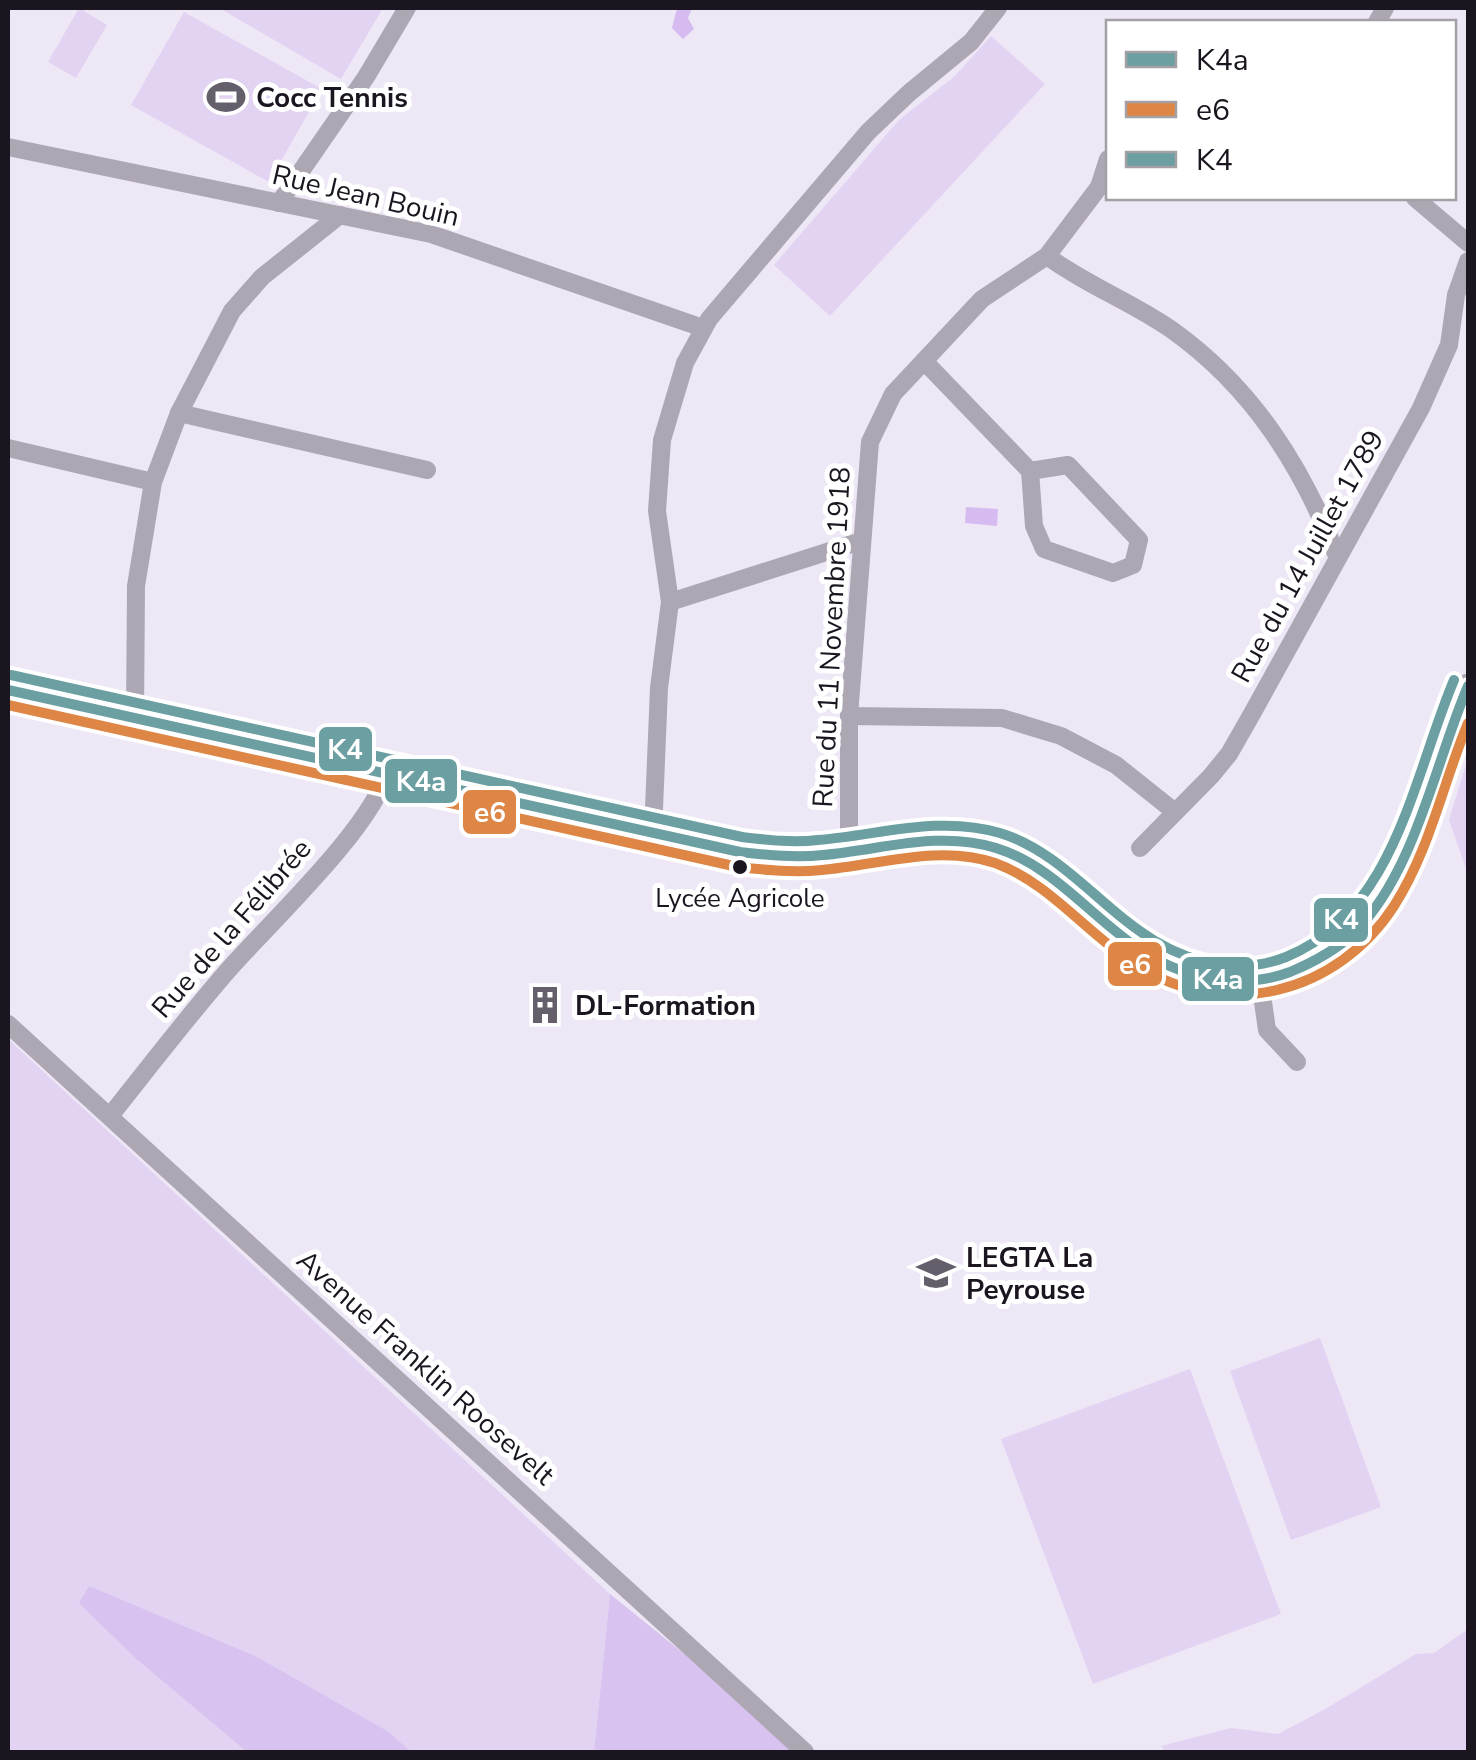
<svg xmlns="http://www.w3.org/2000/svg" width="1476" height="1760" viewBox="0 0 1476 1760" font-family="'Nunito Sans',sans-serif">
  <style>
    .green { fill: #e3d3f3 }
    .forest { fill: #d8c2ef }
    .water { fill: #d6bbf0 }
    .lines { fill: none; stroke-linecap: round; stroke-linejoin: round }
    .street { stroke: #ada7b3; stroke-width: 18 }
    .secondary { stroke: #ada6b4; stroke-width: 25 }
    .bus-1-casing { stroke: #fff; stroke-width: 18 }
    .bus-2-casing { stroke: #fff; stroke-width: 18 }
    .bus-3-casing { stroke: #fff; stroke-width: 18 }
    .bus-1 { stroke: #6b9fa2; stroke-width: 10 }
    .bus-2 { stroke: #dd8645; stroke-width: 10 }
    .bus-3 { stroke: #6b9fa2; stroke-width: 10 }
    .bus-dot { fill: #1b1520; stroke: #fff; stroke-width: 4 }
    .labels { text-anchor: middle; stroke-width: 10; stroke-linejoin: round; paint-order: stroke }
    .bus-label { font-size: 26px; fill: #1b1520; stroke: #fff }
    .poi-label { font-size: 28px; font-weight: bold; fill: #1b1520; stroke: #fff; text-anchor: start }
    .street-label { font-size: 28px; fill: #1b1520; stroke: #fff }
    .line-badge { stroke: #fff; stroke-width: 4 }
    .badge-label { font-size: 28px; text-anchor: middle; font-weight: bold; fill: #fff }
  </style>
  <rect width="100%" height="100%" fill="#eee7f6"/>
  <g class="green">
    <path d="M79,8L107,25L76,78L48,62Z"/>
    <path d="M219,8H383L341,79Z"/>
    <path d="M184,12L322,89L269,182L131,105Z"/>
    <path d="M991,36L1045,84L830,316L774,265L899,120L955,76Z"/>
    <path d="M1468,758V874L1449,820Z"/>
    <path d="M8,1039L610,1594L594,1752H411L389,1732L89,1586L80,1603L135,1658L247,1752H8Z"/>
    <path d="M1320,1338L1381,1507L1291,1540L1230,1371Z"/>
    <path d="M1190,1369L1281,1614L1093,1684L1001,1439Z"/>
    <path d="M1468,1629V1752H1165L1161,1746L1231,1728L1278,1734L1327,1708L1416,1654L1434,1653Z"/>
  </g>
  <g class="forest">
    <path d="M89,1586L257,1657L389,1732L411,1752H247L135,1658L79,1603Z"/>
    <path d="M610,1594L806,1752H594Z"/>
  </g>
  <g class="water">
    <path d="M677,8H692L688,18L694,29L683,39L672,28Z"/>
    <path d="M966,507L998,509L997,526L965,523Z"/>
  </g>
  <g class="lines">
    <g class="street">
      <path d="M1377,22L1385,8"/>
      <path d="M8,147L431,234L703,328"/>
      <path d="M1415,198L1468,243"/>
      <path d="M279,203L366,77L407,8"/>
      <path d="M1047,256C1086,285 1132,302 1172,330C1252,387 1302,466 1337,556"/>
      <path d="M924,361L1030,471"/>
      <path d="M179,413L427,470"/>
      <path d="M8,448L153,482"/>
      <path d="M1068,465L1139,540L1133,565L1113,573L1044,549L1034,526L1030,471Z"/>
      <path d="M670,602L861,541"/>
      <path d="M849,716L1002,718L1061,736L1116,765L1175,812"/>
      <path d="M135,718L136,586L153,482L179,413L232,311L262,277L340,215"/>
      <path d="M653,833L659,688L670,602L657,511L662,440L685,363L709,319L868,132L909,93L971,42L998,8"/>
      <path d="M1140,848L1211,776L1229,754L1253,712L1421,408L1449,345L1456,295L1468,261"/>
      <path d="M849,852V716L870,442L893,394L982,299L1047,256L1099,187L1108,159"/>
      <path d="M1260,981L1267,1030L1297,1062"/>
      <path d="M8,1024L805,1752"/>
      <path d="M110,1116C149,1067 188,1016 230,968C268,925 375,824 386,773"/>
    </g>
    <path class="secondary" d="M8,690L740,852C768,855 796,858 824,855C882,850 939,830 997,848C1052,866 1097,923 1145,953C1185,977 1231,988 1276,977C1408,945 1418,787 1468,686"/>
    <g class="bus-1-casing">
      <path id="bus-1" d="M8,690L740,852C768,855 795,858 823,855C880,850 940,830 996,848C1055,866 1094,921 1145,953C1187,979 1242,990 1290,972C1314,962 1335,951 1354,933C1415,873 1435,763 1468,686"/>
    </g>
    <g class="bus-2-casing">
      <path id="bus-2" d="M8,705L738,867C766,870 794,873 822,870C878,865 940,844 995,863C1050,883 1087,934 1136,965C1226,1022 1337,994 1394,906C1430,850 1443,783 1468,723"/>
    </g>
    <g class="bus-3-casing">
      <path id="bus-3" d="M11,675L742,837C768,840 793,843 818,840C879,835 940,815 1000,833C1062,852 1101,909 1155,941C1195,965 1243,974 1286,957C1395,913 1413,777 1454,680"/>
    </g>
    <use href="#bus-1" class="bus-1"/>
    <use href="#bus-2" class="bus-2"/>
    <use href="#bus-3" class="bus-3"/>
  </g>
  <defs>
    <g id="stadium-bare" transform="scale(3)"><path d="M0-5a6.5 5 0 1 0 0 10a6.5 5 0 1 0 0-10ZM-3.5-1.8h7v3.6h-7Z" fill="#655e6b" stroke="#fff" stroke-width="2.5" paint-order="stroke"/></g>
    <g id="building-bare" transform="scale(3)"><path d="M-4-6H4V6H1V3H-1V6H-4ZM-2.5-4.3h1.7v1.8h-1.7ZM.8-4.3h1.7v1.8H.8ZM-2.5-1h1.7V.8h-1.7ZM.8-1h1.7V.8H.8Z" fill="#655e6b" stroke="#fff" stroke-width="2.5" paint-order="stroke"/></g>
    <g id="school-bare" transform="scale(3)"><path d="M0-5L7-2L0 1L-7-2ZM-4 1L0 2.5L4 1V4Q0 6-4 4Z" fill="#655e6b" stroke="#fff" stroke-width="2.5" paint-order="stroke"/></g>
  </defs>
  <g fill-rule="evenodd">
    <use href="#stadium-bare" x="226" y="97"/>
    <use href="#building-bare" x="545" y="1005"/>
    <use href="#school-bare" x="936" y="1273"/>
  </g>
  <circle class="bus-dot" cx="740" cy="867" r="9"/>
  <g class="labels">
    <g class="bus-label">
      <text x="740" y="907">Lycée Agricole</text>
    </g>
    <g class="poi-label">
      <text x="256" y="107">Cocc Tennis</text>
      <text x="575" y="1015">DL-Formation</text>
      <text x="966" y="1267">LEGTA La<tspan x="966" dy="32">Peyrouse</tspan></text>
    </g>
    <g class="street-label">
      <text transform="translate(366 195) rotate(13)" y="10">Rue Jean Bouin</text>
      <text transform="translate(1307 556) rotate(-61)" y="10">Rue du 14 Juillet 1789</text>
      <text transform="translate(831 637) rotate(-87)" y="10">Rue du 11 Novembre 1918</text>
      <text transform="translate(231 928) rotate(-49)" y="10">Rue de la Félibrée</text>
      <text transform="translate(426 1367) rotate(42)" y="10">Avenue Franklin Roosevelt</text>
    </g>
  </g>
  <g class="line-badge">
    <rect x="317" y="725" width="57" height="48" rx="10" fill="#6b9fa2"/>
    <rect x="383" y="757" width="76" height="48" rx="10" fill="#6b9fa2"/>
    <rect x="461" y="788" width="57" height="48" rx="10" fill="#dd8645"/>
    <rect x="1312" y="896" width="58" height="48" rx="10" fill="#6b9fa2"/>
    <rect x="1106" y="940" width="58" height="48" rx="10" fill="#dd8645"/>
    <rect x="1180" y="955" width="76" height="48" rx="10" fill="#6b9fa2"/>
  </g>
  <g class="badge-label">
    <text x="345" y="759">K4</text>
    <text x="421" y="791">K4a</text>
    <text x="490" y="822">e6</text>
    <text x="1341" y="929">K4</text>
    <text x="1135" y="974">e6</text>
    <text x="1218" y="989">K4a</text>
  </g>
  <rect width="1476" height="1760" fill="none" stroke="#1b1520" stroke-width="20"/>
  <rect x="1106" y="20" width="350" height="180" fill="#ffffff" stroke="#a4a1a6" stroke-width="2.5"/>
  <rect x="1126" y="52" width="50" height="15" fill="#6b9fa2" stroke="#a4a1a6" stroke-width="2.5"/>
  <text x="1196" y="70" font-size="30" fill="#1b1520">K4a</text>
  <rect x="1126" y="102" width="50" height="15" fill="#dd8645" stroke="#a4a1a6" stroke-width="2.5"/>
  <text x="1196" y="120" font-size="30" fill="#1b1520">e6</text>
  <rect x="1126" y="152" width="50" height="15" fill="#6b9fa2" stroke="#a4a1a6" stroke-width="2.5"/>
  <text x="1196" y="170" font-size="30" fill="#1b1520">K4</text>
</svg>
